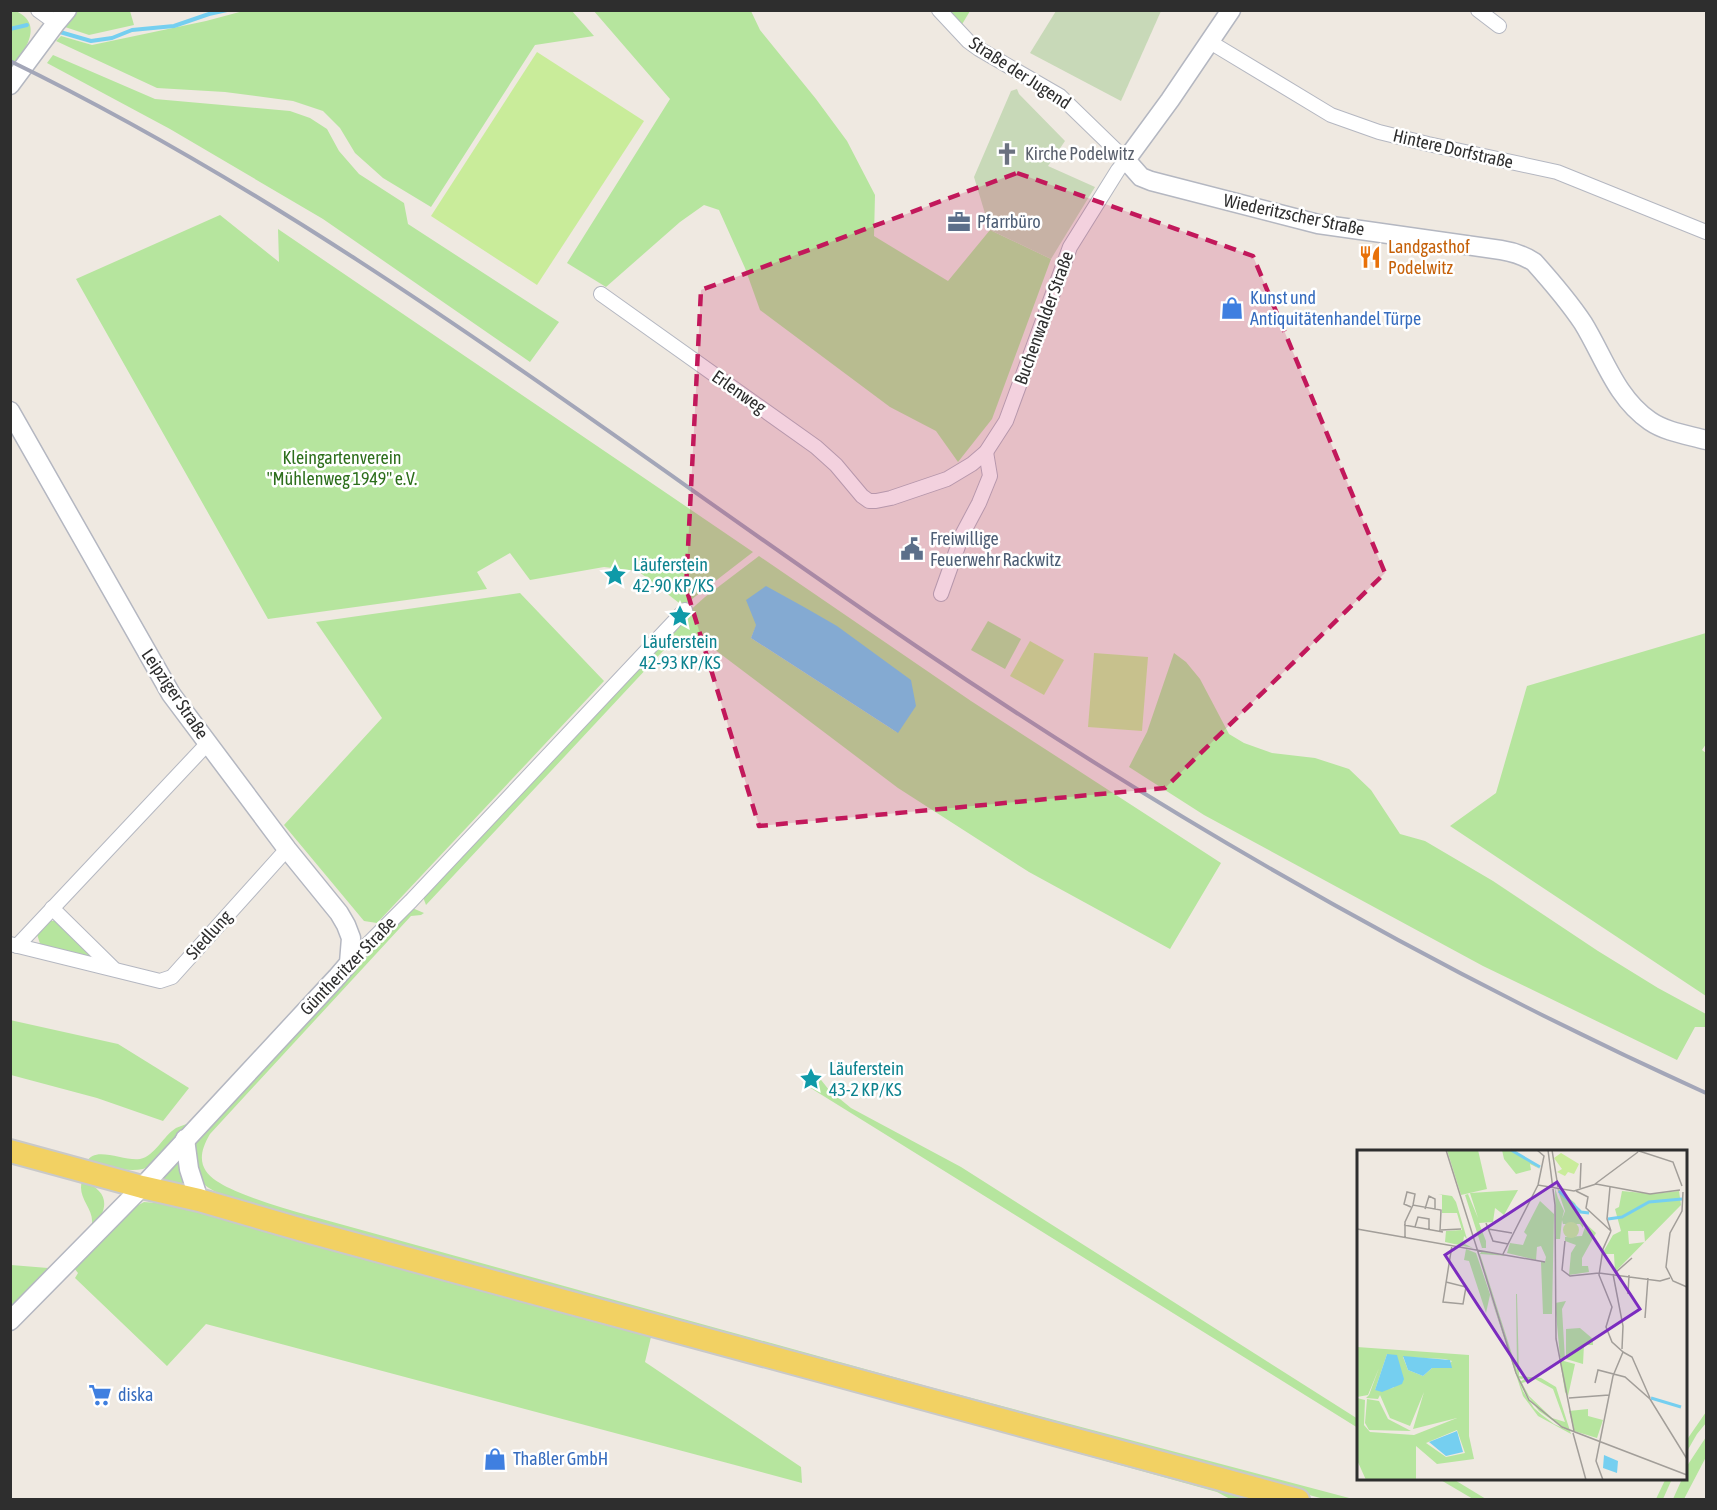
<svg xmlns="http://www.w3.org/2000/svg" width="1717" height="1510" viewBox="0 0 1717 1510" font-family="'Asap Condensed',sans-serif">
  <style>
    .green { fill: #b6e59e; fill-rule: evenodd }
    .cemetery { fill: #c8d9b8 }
    .pitch { fill: #c9ec9a }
    .water { fill: #75cff0 }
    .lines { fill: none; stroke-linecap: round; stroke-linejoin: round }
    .stream { stroke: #75cff0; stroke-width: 4 }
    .minor-casing { stroke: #b4b7c1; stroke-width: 16 }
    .tertiary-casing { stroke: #b4b7c1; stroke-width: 21 }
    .primary-casing { stroke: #c9c9c9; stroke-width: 26 }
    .minor { stroke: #fff; stroke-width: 14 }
    .tertiary { stroke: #fff; stroke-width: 18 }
    .primary { stroke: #f2d163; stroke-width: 22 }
    .rail { stroke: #a3a6b8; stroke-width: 4 }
    .marked { fill: #c2185b; fill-opacity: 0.2; stroke: #c2185b; stroke-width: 4.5; stroke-dasharray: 12 8; stroke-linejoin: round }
    .labels { text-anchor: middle; stroke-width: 5; stroke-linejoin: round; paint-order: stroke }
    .street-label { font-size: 18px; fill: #2e2e2e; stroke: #fff }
    .worship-label { font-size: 18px; fill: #5b616d; stroke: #fff; text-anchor: start }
    .service-label { font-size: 18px; fill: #4e5e75; stroke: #fff; text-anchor: start }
    .food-label { font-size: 18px; fill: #c56008; stroke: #fff; text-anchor: start }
    .shop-label { font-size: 18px; fill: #366cbe; stroke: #fff; text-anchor: start }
    .park-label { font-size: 18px; fill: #2c6e1b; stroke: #fff }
    .culture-label { font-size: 18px; fill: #0d838f; stroke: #fff; text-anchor: start }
    .inset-river { fill: none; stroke: #75cff0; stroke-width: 3 }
    .inset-road { fill: none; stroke: #a29e99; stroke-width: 1.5 }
    .view { fill: #7b2cbf; fill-opacity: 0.15; stroke: #7b2cbf; stroke-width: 3 }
    .inset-edge { fill: none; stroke: #2e2e2e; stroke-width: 3 }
  </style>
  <rect width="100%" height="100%" fill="#efe9e1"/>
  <g class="green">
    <path d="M13,10C47,23 24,51 11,70L10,11Z"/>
    <path d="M76,10L130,11L134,25L89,35L62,26Z"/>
    <path d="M247,10L572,11L594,36L535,45L431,207L383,178L355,153L340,128L323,111L293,101L225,92L157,88L56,41L61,36L92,45L206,21Z"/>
    <path d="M593,10L751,11L760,30L816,99L847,141L875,195L874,236L948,281L990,230L1051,259L992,419L958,462L936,431L890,407L760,310L745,268L719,210L704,205L680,222L606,287L567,263L670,99Z"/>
    <path d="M947,11H970L961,26Z"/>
    <path d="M53,55L155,99L290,111L310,118L327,129L339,151L359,174L404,203L408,224L559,322L530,362L323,219L170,129L47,63Z"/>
    <path d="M220,215L279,262L278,229L753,552L683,606L638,571L604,567L530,580L510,553L477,572L487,589L268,619L76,279Z"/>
    <path d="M759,556L971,701L1221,863L1170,949L1029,872L898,788L706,643L689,638L663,651L426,905L423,897L687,613L705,597ZM756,626L898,733L751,638Z"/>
    <path d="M520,593L604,681L377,923L364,921L284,825L382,718L316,622Z"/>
    <path d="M988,621L1021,639L1005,669L971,650Z"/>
    <path d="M1706,633V744L1702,750L1706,753V996L1450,826L1496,793L1527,686Z"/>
    <path d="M1174,653L1186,662L1200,679L1229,734L1244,743L1272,753L1315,758L1349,769L1371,790L1400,834L1425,841L1493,881L1598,951L1658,988L1706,1014V1027H1695L1677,1060L1483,966L1204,815L1129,767L1147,732Z"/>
    <path d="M410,907L424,913L421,915L411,916L210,1134C187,1172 217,1183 248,1196C269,1204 290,1210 311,1216L930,1387L1353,1499H1324L308,1224C285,1218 216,1199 202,1182C195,1173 194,1157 192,1146L245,1089L253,1081L257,1071L354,967L367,957L370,950Z"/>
    <path d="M44,921H57L96,958L41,947L36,931Z"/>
    <path d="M10,1020L118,1044L189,1088L163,1121L97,1098L11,1075Z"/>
    <path d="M818,1076L829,1090L851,1108L961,1167L1358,1419V1428L809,1087Z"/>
    <path d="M189,1123C179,1134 156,1166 143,1169C126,1173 104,1165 87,1162C94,1145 125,1162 140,1159C155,1156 163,1136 176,1128C180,1126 185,1125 189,1123Z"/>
    <path d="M180,1157L189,1188L161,1180V1177Z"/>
    <path d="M82,1181C111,1191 109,1210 91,1231L11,1310V1265L48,1268L44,1274L90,1230C99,1211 76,1200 82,1181Z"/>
    <path d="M144,1202L170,1204L303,1238L1249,1494L1251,1499H1230L1217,1492L923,1410L651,1337L645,1362L801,1467L802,1483L206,1324L167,1366L75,1278L78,1273L74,1268L131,1209Z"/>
    <path d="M1706,1412V1423L1697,1434L1686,1453V1441Z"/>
    <path d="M1706,1437V1457L1684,1499H1673L1682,1479L1686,1478L1687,1466Z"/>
    <path d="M1666,1478L1672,1479L1663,1499H1656Z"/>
    <path d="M1439,1479H1453L1486,1499H1473Z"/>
  </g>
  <g class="cemetery">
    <path d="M1056,11H1161L1121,101L1030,53Z"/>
    <path d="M1017,89L1019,94L1065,141L1048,166L1095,187L1051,259L990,230L974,177L1011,91Z"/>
  </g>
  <g class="pitch">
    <path d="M537,52L644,121L537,285L431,216Z"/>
    <path d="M1030,641L1064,660L1044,695L1010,676Z"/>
    <path d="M1094,653L1148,657L1142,731L1088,727Z"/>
  </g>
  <path class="water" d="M766,586L804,607L837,626L911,680L916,706L898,733L751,638L756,625L746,600Z"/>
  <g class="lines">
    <g class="stream">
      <path d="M10,29L27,25"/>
      <path d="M60,32L91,41L112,38L132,30L174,26L209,14L227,10"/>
    </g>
    <g class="minor-casing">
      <g id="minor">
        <path d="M38,10L56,23"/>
        <path d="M1478,10L1499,26"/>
        <path d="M1210,42L1331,115L1379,132L1428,144L1557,172L1706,232"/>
        <path d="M601,294L816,447L836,465L862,496L869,501H876L891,498L947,479L972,464L986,452L1006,421L1070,247L1118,170L1126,160L1060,96L979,49L968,41L939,10"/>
        <path d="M941,594L962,535L979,503L990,476L986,452"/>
        <path d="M52,908L113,968"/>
        <path d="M10,944L160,981L172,977L287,849"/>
        <path d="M17,946L208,743"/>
        <path d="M349,963L411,901L685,610"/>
      </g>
    </g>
    <g class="tertiary-casing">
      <g id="tertiary">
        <path d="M1231,10L1170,100L1126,160L1141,177L1151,181L1318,224L1501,250C1514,252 1523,255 1534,262C1551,281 1569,302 1583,323C1604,357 1616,398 1650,421C1666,432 1688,435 1706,440"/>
        <path d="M10,85L56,23L67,10"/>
        <path d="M10,411L171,694L287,849L339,913L346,925L351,938L349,963L337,977L142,1187L10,1321"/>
        <path d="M185,1139L189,1169L199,1200"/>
      </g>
    </g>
    <g class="primary-casing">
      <path id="primary" d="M10,1151L142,1187L199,1200L306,1231L1298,1500"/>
    </g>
    <use href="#minor" class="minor"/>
    <use href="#tertiary" class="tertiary"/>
    <use href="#primary" class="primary"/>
    <path class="rail" d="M10,61C335,219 619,445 916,646C1165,815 1432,969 1706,1093"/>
  </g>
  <path class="marked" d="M1017,173L1253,256L1385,573L1165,788L759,826L686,588L701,290Z"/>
  <defs>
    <g id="church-bare" transform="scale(1.8)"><path d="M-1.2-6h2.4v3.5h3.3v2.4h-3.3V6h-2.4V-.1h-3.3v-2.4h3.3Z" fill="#6b7280" stroke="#fff" stroke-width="2.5" paint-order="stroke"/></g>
    <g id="office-bare" transform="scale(1.8)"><path d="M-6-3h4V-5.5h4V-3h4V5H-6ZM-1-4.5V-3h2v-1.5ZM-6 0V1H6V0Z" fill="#5c6f8a" stroke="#fff" stroke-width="2.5" paint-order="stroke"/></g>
    <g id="restaurant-bare" transform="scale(1.8)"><path d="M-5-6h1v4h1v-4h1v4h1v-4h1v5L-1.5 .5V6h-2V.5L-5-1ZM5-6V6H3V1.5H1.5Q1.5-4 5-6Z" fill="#e8710a" stroke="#fff" stroke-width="2.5" paint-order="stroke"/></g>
    <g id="shop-bare" transform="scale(1.8)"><path d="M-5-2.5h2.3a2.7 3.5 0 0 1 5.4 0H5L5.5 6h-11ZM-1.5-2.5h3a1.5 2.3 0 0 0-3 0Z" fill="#3f7fe0" stroke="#fff" stroke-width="2.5" paint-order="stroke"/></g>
    <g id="civic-bare" transform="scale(1.8)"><path d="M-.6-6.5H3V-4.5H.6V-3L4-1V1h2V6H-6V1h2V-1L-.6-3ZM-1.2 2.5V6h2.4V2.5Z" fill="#5c6f8a" stroke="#fff" stroke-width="2.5" paint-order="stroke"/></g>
    <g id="sight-bare" transform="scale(1.8)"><path d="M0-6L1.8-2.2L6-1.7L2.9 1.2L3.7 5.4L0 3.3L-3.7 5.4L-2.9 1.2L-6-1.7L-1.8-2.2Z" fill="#0f9aa8" stroke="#fff" stroke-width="2.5" paint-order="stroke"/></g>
    <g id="supermarket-bare" transform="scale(1.8)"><path d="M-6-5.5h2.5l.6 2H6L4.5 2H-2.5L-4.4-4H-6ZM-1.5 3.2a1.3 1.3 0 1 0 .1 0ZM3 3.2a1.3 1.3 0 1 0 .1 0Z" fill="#3f7fe0" stroke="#fff" stroke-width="2.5" paint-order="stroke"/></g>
  </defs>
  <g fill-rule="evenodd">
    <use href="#church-bare" x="1007" y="154"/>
    <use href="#office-bare" x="959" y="222"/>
    <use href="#restaurant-bare" x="1370" y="257"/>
    <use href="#shop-bare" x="1232" y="308"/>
    <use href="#civic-bare" x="912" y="549"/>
    <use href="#sight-bare" x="615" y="575"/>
    <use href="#sight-bare" x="680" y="616"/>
    <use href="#sight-bare" x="811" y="1079"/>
    <use href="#supermarket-bare" x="100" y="1395"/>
    <use href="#shop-bare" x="495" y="1459"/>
  </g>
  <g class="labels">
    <g class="street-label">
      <text transform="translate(1020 73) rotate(33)" y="6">Straße der Jugend</text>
      <text transform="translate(1453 149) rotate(13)" y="6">Hintere Dorfstraße</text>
      <text transform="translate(1294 215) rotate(12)" y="6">Wiederitzscher Straße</text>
      <text transform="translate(1044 318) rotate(-70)" y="6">Buchenwalder Straße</text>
      <text transform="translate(739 392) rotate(35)" y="6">Erlenweg</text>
      <text transform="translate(175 694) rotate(56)" y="6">Leipziger Straße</text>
      <text transform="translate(209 935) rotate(-48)" y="6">Siedlung</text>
      <text transform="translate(348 966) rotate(-46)" y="6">Güntheritzer Straße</text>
    </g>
    <g class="worship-label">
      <text x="1025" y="160">Kirche Podelwitz</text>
    </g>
    <g class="service-label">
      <text x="977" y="228">Pfarrbüro</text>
      <text x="930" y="545">Freiwillige<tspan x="930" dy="21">Feuerwehr Rackwitz</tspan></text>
    </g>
    <g class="food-label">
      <text x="1388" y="253">Landgasthof<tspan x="1388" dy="21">Podelwitz</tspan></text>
    </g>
    <g class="shop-label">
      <text x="1250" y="304">Kunst und<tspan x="1250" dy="21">Antiquitätenhandel Türpe</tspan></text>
      <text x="118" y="1401">diska</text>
      <text x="513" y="1465">Thaßler GmbH</text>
    </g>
    <g class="park-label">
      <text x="342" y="464">Kleingartenverein<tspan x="342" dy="21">"Mühlenweg 1949" e.V.</tspan></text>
    </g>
    <g class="culture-label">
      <text x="633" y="571">Läuferstein<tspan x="633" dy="21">42-90 KP/KS</tspan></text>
      <text x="680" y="648" text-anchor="middle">Läuferstein<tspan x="680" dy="21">42-93 KP/KS</tspan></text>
      <text x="829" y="1075">Läuferstein<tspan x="829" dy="21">43-2 KP/KS</tspan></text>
    </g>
  </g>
  <g transform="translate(1357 1150)">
    <rect width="330" height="330" fill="#efe9e1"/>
    <path d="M90,0H121L130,39L104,45ZM145,0H157L183,19L173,14L174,20L159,24L147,9ZM198,38L201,48L207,61L205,69L208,61L200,38L218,53L227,74L226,78L223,74H206L205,70L203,89H199ZM161,40L147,65L138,58L136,72L122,73L129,91V98H125L108,45L111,44L121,68L113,43ZM265,41L296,44L322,41L324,55L258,122L257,104H245L256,85L264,81L258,59L262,57ZM271,81H287L288,92L272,94ZM81,44L95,46L99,52L110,89L107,86L106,93L116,98L88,92L89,81L105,80L100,63H85V45ZM183,51L197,64L195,164H186L184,112H188L189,107L184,96L180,97L179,110L150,103L153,93L166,95L170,85L167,82ZM229,74L239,83L225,108V116H231L232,122L212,125L214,103L219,95L208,91V87L225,86ZM109,99L119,103L166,241L177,258L185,265L197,274L210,280L182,261L167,241L163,232L169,228L164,229L161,227L122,105L125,101L153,106L123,104L160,220L159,144H160L162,226L184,228L199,237L214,284L181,266L166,246L133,145L129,163L112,111L107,110ZM178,229L196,239L208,272L195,268L172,246L165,233ZM209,151L205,159L208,210L203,207L198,153ZM223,178L236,189V195H227L226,214L209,209V179ZM0,197L112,205V286L117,309L80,314L59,296V330H9L0,310V248L8,250L7,275L13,282L57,285L100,268L56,279L67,242L53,276L33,268L23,245L21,249L9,248L12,245L22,218L11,245L0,247ZM30,204L45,228L36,238L18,240ZM46,207L88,209L95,211L89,217L75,218L66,226L51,220ZM100,280L108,303L89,307L69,293ZM203,210L218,214L211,246L208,242ZM10,249L22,251L31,269L54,281L12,280L8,273ZM231,259V266L246,270L240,288L217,281L212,261Z" fill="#b6e59e" fill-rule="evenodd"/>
    <path d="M204,3L222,14L217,24L211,22L208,26L200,22L205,19L197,8ZM206 80a8 8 0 1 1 16 0a8 8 0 1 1-16 0Z" fill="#c9ec9a"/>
    <path d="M30,204L40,205L47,229L45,234L25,242L18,240ZM46,206L93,210L95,218H75L66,226L51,220ZM100,281L106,302L89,306L72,292ZM247,305L261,311L260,323L246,318Z" fill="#75cff0"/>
    <path class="inset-river" d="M154,0L183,17M202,41L224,62L232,63M251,69L265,67L292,52L325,49M294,248L324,257"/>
    <path class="inset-road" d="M89,0L159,223L172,250L205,277L330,325M180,0L187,6L181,35M191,0L198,55L199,189L217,281M195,0L201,37M279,0L316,12L325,36M238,34L281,2M253,37L250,69L254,81M223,38L224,13M219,41L231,47L229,58L254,81M326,42L325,61L313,83L309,117L316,131L330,137M54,57L47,54L50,42L58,44L56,55M68,59L72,46L78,49V59M129,73L136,91L151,94M47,75L86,82M58,77L61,67L72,69V79M0,79L188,112M131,79L155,83M84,80L104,79M48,87V72L56,55L84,60L83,81M208,91L205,120L213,126L242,123L303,131L313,128M146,104L181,35L217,41L239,34L293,44L323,40M258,123L275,108M256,124L266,176L265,199M89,132L109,137L106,154L86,152L95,95M271,144L272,125M288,168L291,128M266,202L275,207L293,248M238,233L241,220L268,227L293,249L330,309M212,248L252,245M216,283L229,330M246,330L239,311L256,226L266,202L255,192L249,177L255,157L242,125L246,99L254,81"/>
    <path class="view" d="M200,32L283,159L171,232L88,105Z"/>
    <rect width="330" height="330" class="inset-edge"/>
  </g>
  <rect width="1717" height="1510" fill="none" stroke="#2e2e2e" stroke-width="24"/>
</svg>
